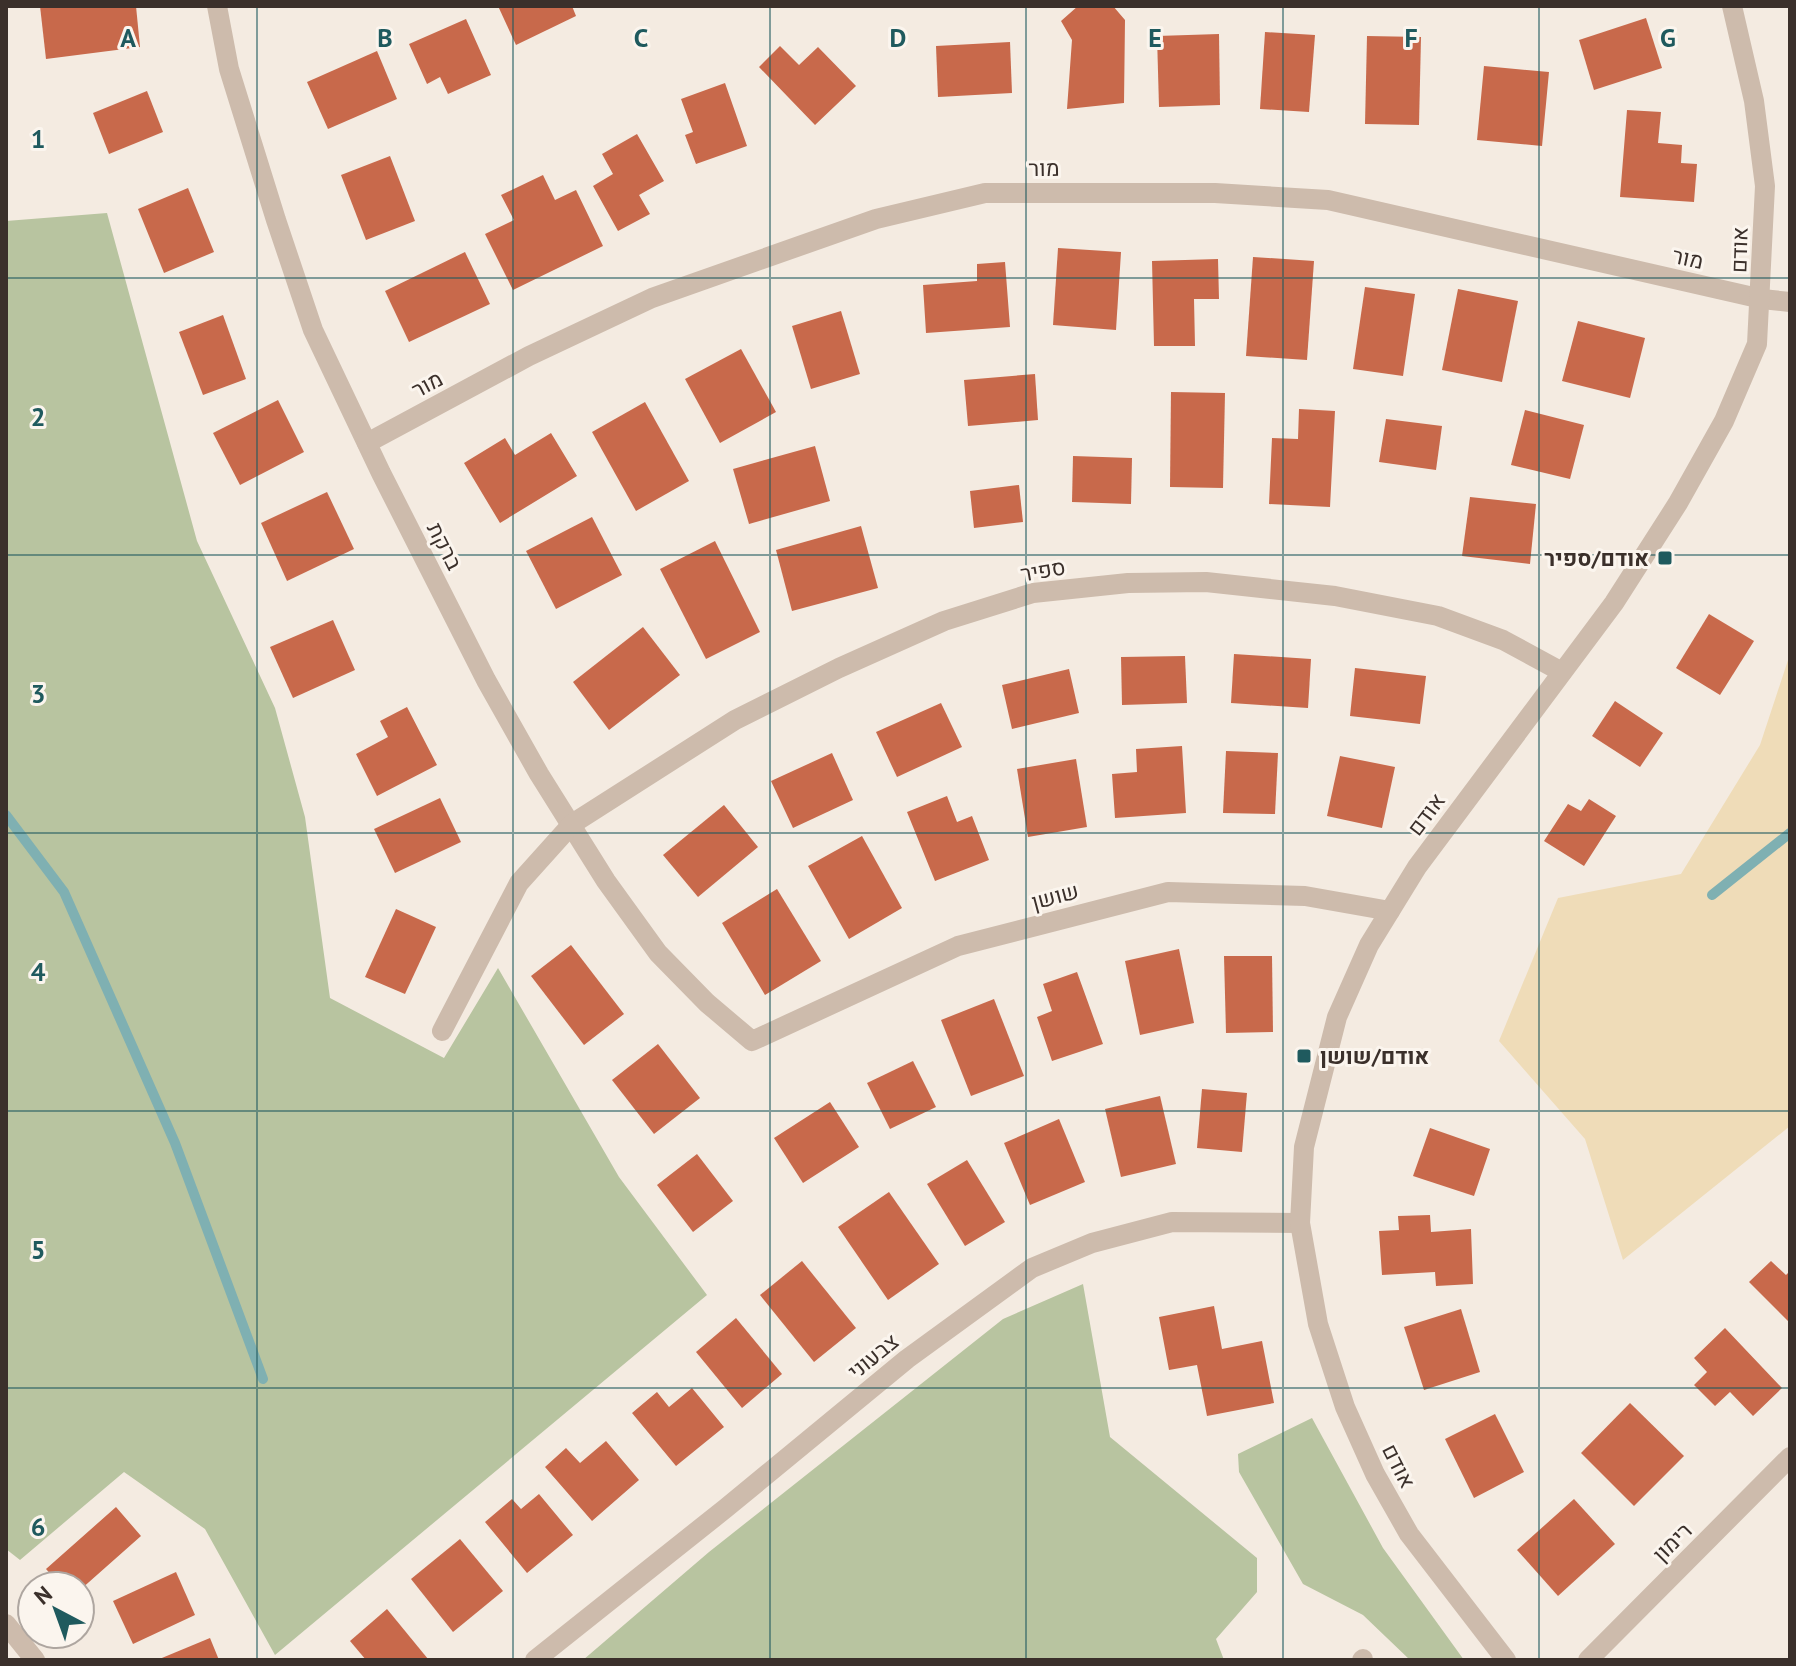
<svg xmlns="http://www.w3.org/2000/svg" width="1796" height="1666" viewBox="0 0 1796 1666" font-family="'PT Sans',Heebo,sans-serif">
  <style>
    .green { fill: #b8c4a0 }
    .sand { fill: #efdcb8 }
    .lines { fill: none; stroke-linecap: round; stroke-linejoin: round }
    .stream { stroke: #7fb0b2; stroke-width: 10 }
    .building { fill: #c8694b }
    .minor { stroke: #cdbbac; stroke-width: 20 }
    .grid { fill: none; stroke: #1f5a5e; stroke-width: 2; stroke-opacity: 0.55 }
    .poi-dot { fill: #1f5a5e; stroke: #fbf5ee; stroke-width: 3 }
    .labels { text-anchor: middle; stroke-width: 6; stroke-linejoin: round; paint-order: stroke }
    .street-label { font-size: 22px; fill: #3b302b; stroke: #fbf5ee }
    .poi-label { font-size: 22px; font-weight: bold; fill: #3b302b; stroke: #fbf5ee; text-anchor: end }
    .grid-label { font-size: 26px; text-anchor: middle; font-weight: bold; fill: #1f5a5e; stroke: #fbf5ee; stroke-width: 6; stroke-linejoin: round; paint-order: stroke }
  </style>
  <rect width="100%" height="100%" fill="#f4ebe1"/>
  <g class="green">
    <path d="M107,213L197,541L275,708L305,817L330,998L444,1058L498,968L619,1177L707,1295L275,1655L205,1529L124,1472L20,1560L6,1549V221Z"/>
    <path d="M1083,1284L1110,1437L1257,1558V1592L1216,1639L1224,1660H583L709,1552L1003,1319Z"/>
    <path d="M1312,1418L1383,1548L1464,1660H1410L1363,1615L1303,1584L1239,1472L1238,1454Z"/>
  </g>
  <path class="sand" d="M1790,654V1126L1623,1260L1585,1139L1499,1041L1558,898L1681,874L1760,745Z"/>
  <g class="lines">
    <g class="stream">
      <path d="M6,815L64,892L175,1143L263,1379"/>
      <path d="M1712,895L1790,833"/>
    </g>
  </g>
  <g class="building">
    <path d="M40,6H136L140,47L46,59Z"/>
    <path d="M498,6H572L576,16L516,45Z"/>
    <path d="M1078,6H1113L1125,20L1124,103L1067,109L1072,40L1061,21Z"/>
    <path d="M1646,18L1662,68L1594,90L1579,40Z"/>
    <path d="M466,19L491,75L448,94L440,77L427,84L409,44Z"/>
    <path d="M1265,32L1315,35L1309,112L1260,109Z"/>
    <path d="M1219,34L1220,105L1159,107L1157,36Z"/>
    <path d="M1367,36L1421,37L1419,125L1365,124Z"/>
    <path d="M1010,42L1012,93L938,97L936,46Z"/>
    <path d="M780,46L799,65L818,47L856,86L815,125L759,67Z"/>
    <path d="M377,51L397,99L328,129L307,82Z"/>
    <path d="M1484,66L1549,72L1542,146L1477,140Z"/>
    <path d="M725,83L747,146L696,164L685,135L693,132L681,99Z"/>
    <path d="M147,91L163,132L109,154L93,113Z"/>
    <path d="M1627,110L1661,112L1658,143L1682,145L1681,163L1697,164L1694,202L1620,197Z"/>
    <path d="M637,134L664,181L639,195L650,214L618,231L593,186L613,174L602,154Z"/>
    <path d="M390,156L415,221L366,240L341,175Z"/>
    <path d="M543,175L555,200L576,190L603,246L513,290L485,234L514,220L501,195Z"/>
    <path d="M188,188L214,252L164,273L138,209Z"/>
    <path d="M1058,248L1121,252L1116,330L1053,325Z"/>
    <path d="M465,252L490,304L409,342L385,291Z"/>
    <path d="M1253,257L1314,261L1307,360L1246,356Z"/>
    <path d="M1218,259L1219,299H1194L1195,346H1154L1152,261Z"/>
    <path d="M1005,262L1010,327L926,333L923,285L977,281V264Z"/>
    <path d="M1365,287L1415,294L1403,376L1353,369Z"/>
    <path d="M1458,289L1518,301L1502,382L1442,370Z"/>
    <path d="M841,311L860,374L811,389L792,326Z"/>
    <path d="M223,315L246,379L203,395L179,332Z"/>
    <path d="M1578,321L1645,338L1630,398L1562,381Z"/>
    <path d="M741,349L776,412L720,443L685,379Z"/>
    <path d="M1035,374L1038,420L968,426L964,380Z"/>
    <path d="M1171,392L1225,393L1223,488L1170,487Z"/>
    <path d="M278,400L304,452L240,485L213,433Z"/>
    <path d="M645,402L689,481L636,511L592,432Z"/>
    <path d="M1299,409L1335,411L1330,507L1269,504L1272,438L1298,439Z"/>
    <path d="M1525,410L1584,425L1570,479L1511,465Z"/>
    <path d="M1386,419L1442,426L1436,470L1379,462Z"/>
    <path d="M551,433L577,476L500,523L464,463L505,438L515,455Z"/>
    <path d="M815,446L830,501L749,524L733,469Z"/>
    <path d="M1073,456L1132,458L1131,504L1072,502Z"/>
    <path d="M1019,485L1023,522L974,528L970,491Z"/>
    <path d="M327,492L354,549L287,581L261,523Z"/>
    <path d="M1470,497L1536,504L1530,564L1462,556Z"/>
    <path d="M592,517L622,575L556,609L526,551Z"/>
    <path d="M861,526L878,588L792,611L776,550Z"/>
    <path d="M715,541L760,632L706,659L660,569Z"/>
    <path d="M1709,614L1754,641L1720,695L1676,668Z"/>
    <path d="M333,620L355,670L293,698L270,647Z"/>
    <path d="M643,627L680,675L609,730L573,682Z"/>
    <path d="M1234,654L1311,659L1308,708L1231,703Z"/>
    <path d="M1185,656L1187,703L1122,705L1121,657Z"/>
    <path d="M1355,668L1426,676L1420,724L1350,716Z"/>
    <path d="M1069,669L1079,713L1012,729L1002,685Z"/>
    <path d="M1615,701L1663,733L1640,767L1592,736Z"/>
    <path d="M941,703L962,747L897,777L876,732Z"/>
    <path d="M407,707L437,765L377,796L356,754L388,737L380,721Z"/>
    <path d="M1182,746L1186,813L1115,818L1112,774L1137,772L1136,749Z"/>
    <path d="M1226,751L1278,753L1275,814L1223,813Z"/>
    <path d="M832,753L853,800L793,828L771,781Z"/>
    <path d="M1340,756L1395,767L1382,828L1327,816Z"/>
    <path d="M1076,759L1087,827L1028,837L1017,769Z"/>
    <path d="M947,796L957,822L972,816L989,860L935,881L907,812Z"/>
    <path d="M440,798L461,842L395,873L374,829Z"/>
    <path d="M1589,799L1616,816L1584,866L1544,841L1568,804L1581,811Z"/>
    <path d="M724,805L758,847L698,897L663,855Z"/>
    <path d="M862,836L902,908L849,939L808,866Z"/>
    <path d="M777,889L821,961L765,995L722,923Z"/>
    <path d="M396,909L436,927L405,994L365,977Z"/>
    <path d="M571,945L624,1014L584,1045L531,976Z"/>
    <path d="M1179,949L1194,1023L1140,1035L1125,961Z"/>
    <path d="M1224,956H1272L1273,1032L1226,1033Z"/>
    <path d="M1077,972L1103,1044L1052,1061L1037,1017L1052,1011L1043,984Z"/>
    <path d="M994,999L1024,1076L971,1096L941,1020Z"/>
    <path d="M658,1044L700,1098L654,1134L612,1080Z"/>
    <path d="M913,1061L936,1107L890,1129L867,1083Z"/>
    <path d="M1202,1089L1247,1093L1242,1152L1197,1148Z"/>
    <path d="M1160,1096L1176,1164L1121,1177L1105,1109Z"/>
    <path d="M830,1102L859,1147L803,1183L774,1138Z"/>
    <path d="M1059,1119L1085,1182L1030,1205L1004,1143Z"/>
    <path d="M1430,1128L1490,1149L1474,1196L1413,1176Z"/>
    <path d="M697,1154L733,1201L693,1232L657,1185Z"/>
    <path d="M967,1160L1005,1222L965,1246L927,1184Z"/>
    <path d="M889,1192L939,1264L888,1300L838,1227Z"/>
    <path d="M1430,1215L1431,1232L1471,1229L1473,1284L1436,1286L1435,1272L1382,1275L1379,1231L1399,1230L1398,1216Z"/>
    <path d="M802,1261L856,1328L814,1362L760,1295Z"/>
    <path d="M1771,1261L1786,1275L1790,1271V1323L1749,1282Z"/>
    <path d="M1214,1306L1222,1349L1262,1341L1274,1403L1207,1416L1197,1365L1169,1370L1159,1317Z"/>
    <path d="M1461,1309L1480,1372L1424,1390L1404,1327Z"/>
    <path d="M736,1318L782,1374L742,1408L696,1352Z"/>
    <path d="M1725,1328L1782,1388L1753,1416L1730,1392L1715,1406L1694,1385L1707,1372L1694,1358Z"/>
    <path d="M692,1388L724,1427L676,1466L632,1413L657,1392L669,1407Z"/>
    <path d="M1630,1403L1684,1456L1634,1506L1581,1453Z"/>
    <path d="M1495,1414L1524,1472L1474,1498L1445,1439Z"/>
    <path d="M606,1441L639,1480L592,1521L545,1467L566,1448L580,1463Z"/>
    <path d="M539,1494L573,1535L527,1573L485,1522L512,1499L521,1509Z"/>
    <path d="M1574,1499L1615,1544L1558,1596L1517,1550Z"/>
    <path d="M116,1507L141,1536L80,1590V1586H61L46,1569Z"/>
    <path d="M460,1539L503,1591L453,1632L411,1579Z"/>
    <path d="M176,1572L195,1615L133,1644L113,1601Z"/>
    <path d="M387,1609L428,1659L426,1660H366L350,1641Z"/>
    <path d="M210,1638L219,1660H157Z"/>
  </g>
  <g class="lines">
    <g class="minor">
      <path d="M217,6L229,69L276,220L313,330L381,473L486,680L539,774L606,881L658,953L707,1003L752,1041L958,946L1168,892L1305,896L1390,911"/>
      <path d="M367,443L529,356L652,298L876,219L985,193H1215L1328,200L1762,299L1790,302"/>
      <path d="M442,1031L519,883L572,824L735,720L839,668L944,621L1033,593L1128,583L1206,582L1335,596L1438,616L1503,640L1562,672"/>
      <path d="M6,1624L35,1660"/>
      <path d="M535,1660L726,1508L907,1359L1032,1268L1092,1243L1172,1222L1300,1223"/>
      <path d="M1362,1660L1363,1659"/>
      <path d="M1506,1660L1409,1534L1375,1474L1345,1407L1318,1324L1300,1223L1304,1147L1337,1017L1369,945L1417,867L1614,603L1678,503L1724,421L1757,344L1765,186L1754,101L1732,6"/>
      <path d="M1588,1660L1790,1457"/>
    </g>
  </g>
  <path class="grid" d="M257,6V1660M513,6V1660M770,6V1660M1026,6V1660M1283,6V1660M1539,6V1660M6,278H1790M6,555H1790M6,833H1790M6,1111H1790M6,1388H1790"/>
  <g class="poi-dot">
    <rect x="1657" y="550" width="16" height="16" rx="4"/>
    <rect x="1296" y="1048" width="16" height="16" rx="4"/>
  </g>
  <g class="labels">
    <g class="street-label">
      <text transform="translate(1044 168) rotate(-1)" y="8">מור</text>
      <text transform="translate(1739 250) rotate(-88)" y="8">אודם</text>
      <text transform="translate(1688 258) rotate(12)" y="8">מור</text>
      <text transform="translate(427 384) rotate(-28)" y="8">מור</text>
      <text transform="translate(445 546) rotate(63)" y="8">ברקת</text>
      <text transform="translate(1043 570) rotate(-10)" y="8">ספיר</text>
      <text transform="translate(1426 814) rotate(-53)" y="8">אודם</text>
      <text transform="translate(1055 896) rotate(-15)" y="8">שושן</text>
      <text transform="translate(873 1356) rotate(-39)" y="8">צבעוני</text>
      <text transform="translate(1399 1466) rotate(63)" y="8">אודם</text>
      <text transform="translate(1672 1542) rotate(-45)" y="8">רימון</text>
    </g>
    <g class="poi-label">
      <text x="1649" y="566">אודם/ספיר</text>
      <text x="1320" y="1064" text-anchor="start">אודם/שושן</text>
    </g>
  </g>
  <g class="grid-label">
    <text x="128" y="47">A</text>
    <text x="385" y="47">B</text>
    <text x="641" y="47">C</text>
    <text x="898" y="47">D</text>
    <text x="1155" y="47">E</text>
    <text x="1411" y="47">F</text>
    <text x="1668" y="47">G</text>
    <text x="38" y="148">1</text>
    <text x="38" y="426">2</text>
    <text x="38" y="703">3</text>
    <text x="38" y="981">4</text>
    <text x="38" y="1259">5</text>
    <text x="38" y="1536">6</text>
  </g>
  <rect width="1796" height="1666" fill="none" stroke="#3b302b" stroke-width="16"/>
  <g transform="translate(56 1610) rotate(319)"><circle r="38" fill="#fbf5ee" stroke="#aea6a0" stroke-width="2"/>
  <path d="M0-6L14 30L0 20L-14 30Z" fill="#1f5a5e"/>
  <text y="-12" font-size="22" font-weight="bold" text-anchor="middle" fill="#3b302b">N</text>
  </g>
</svg>
